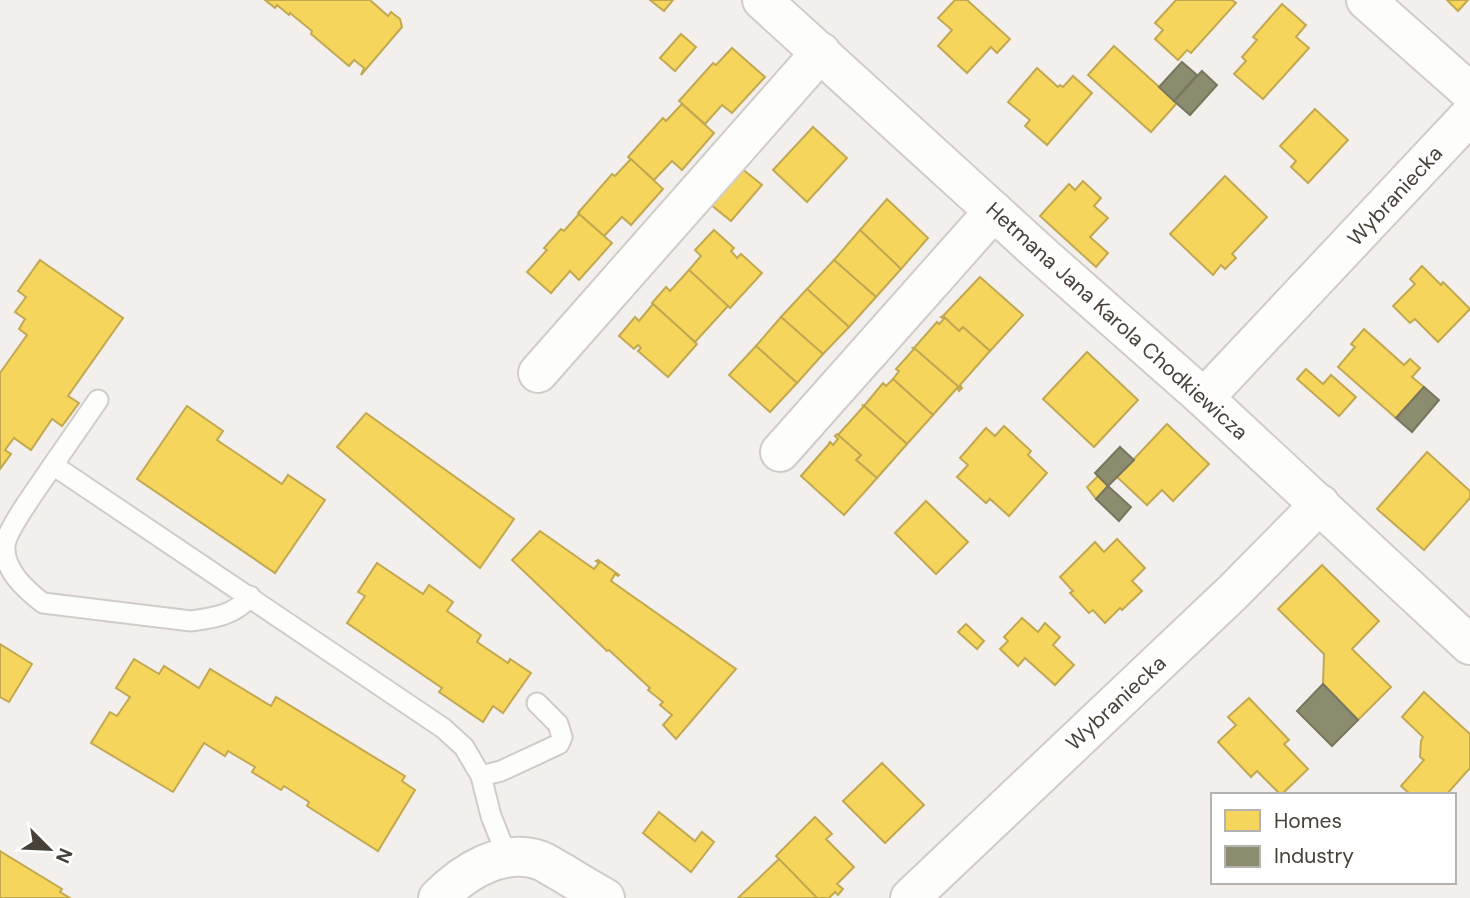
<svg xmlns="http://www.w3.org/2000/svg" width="1470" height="898" viewBox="0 0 1470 898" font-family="'DM Sans',sans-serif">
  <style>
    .homes { fill: #f6d55c; stroke: #c2a951; stroke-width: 2 }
    .industry { fill: #8c8c6e; stroke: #77765e; stroke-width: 2 }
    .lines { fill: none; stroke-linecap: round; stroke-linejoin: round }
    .service-casing { stroke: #d0cdc9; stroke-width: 23 }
    .minor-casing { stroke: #d0cdc9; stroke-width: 42 }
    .service { stroke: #fdfdfc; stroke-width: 19 }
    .minor { stroke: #fdfdfc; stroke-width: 38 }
    .labels { text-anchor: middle; stroke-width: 7; stroke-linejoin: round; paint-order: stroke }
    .street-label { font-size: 21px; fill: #474138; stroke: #fff }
  </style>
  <rect width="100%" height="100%" fill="#f2efec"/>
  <g class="homes">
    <path d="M265,0H370L388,16L391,12L400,19L402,27L361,75L364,68L354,60L349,66L311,34L312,31L290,13L289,15L277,5L275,8Z"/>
    <path d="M650,0H673L664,11Z"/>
    <path d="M955,0H967L1010,39L997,53L991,47L967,73L938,46L952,30L938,18Z"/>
    <path d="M1176,0H1232L1236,3L1191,53L1187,50L1178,60L1155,39L1163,30L1155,23Z"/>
    <path d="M1447,0H1468L1458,11Z"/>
    <path d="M1282,4L1306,25L1296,37L1309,48L1263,99L1234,74L1246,61L1242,57L1257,40L1253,37Z"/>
    <path d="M681,34L696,47L675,71L660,58Z"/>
    <path d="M1114,46L1177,103L1151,132L1088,75Z"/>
    <path d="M732,48L765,77L732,113L722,105L705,124L679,101L713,63L716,65Z"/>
    <path d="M1037,68L1058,87L1060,85L1063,87L1073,76L1092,93L1047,145L1025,126L1030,120L1008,102Z"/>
    <path d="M682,104L714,133L682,170L672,161L654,180L628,157L663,118L666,121Z"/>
    <path d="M1315,109L1348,140L1308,183L1291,167L1296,161L1280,146Z"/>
    <path d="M813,127L847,158L807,202L773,170Z"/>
    <path d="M631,159L663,189L631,225L622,217L604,236L578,213L612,174L615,176Z"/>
    <path d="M741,168L762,185L731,221L710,204Z"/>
    <path d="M1225,176L1267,217L1232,254L1236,258L1225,269L1221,265L1213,275L1170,234Z"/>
    <path d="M1083,181L1101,198L1094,206L1108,218L1090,237L1108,253L1096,267L1040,216L1069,184L1075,190Z"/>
    <path d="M887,199L928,238L901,269L860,230Z"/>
    <path d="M579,214L612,243L579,280L570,271L551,293L527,272L547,250L544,248L561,229L564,231Z"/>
    <path d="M714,230L734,248L731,251L737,258L741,254L762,273L730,308L689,270L701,256L695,250Z"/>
    <path d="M860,230L901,269L876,297L834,260Z"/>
    <path d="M40,260L123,318L68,396L79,403L62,426L52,419L31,450L14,438L5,450L11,454L0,469V373L27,335L19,329L25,319L15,312L26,297L18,291Z"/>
    <path d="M834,260L876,297L849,327L807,289Z"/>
    <path d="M1422,266L1441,285L1443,282L1470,309L1438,342L1415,319L1410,323L1393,306L1415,284L1410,279Z"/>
    <path d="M689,270L728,306L695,342L652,303L666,287L670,291Z"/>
    <path d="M980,277L1023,315L990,351L963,327L959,331L943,316Z"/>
    <path d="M807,289L849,327L823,354L781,317Z"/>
    <path d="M653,304L697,344L668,377L638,351L641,348L638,345L634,349L619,336L635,317L639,321Z"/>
    <path d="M943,316L959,331L963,327L990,351L960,385L962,388L961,389L914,348L937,322L939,324L944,319L941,317Z"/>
    <path d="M781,317L823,354L797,383L756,346Z"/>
    <path d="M1364,329L1404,365L1410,359L1420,368L1412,377L1424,387L1396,418L1338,367L1355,347L1351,344Z"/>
    <path d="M756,346L797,383L770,412L729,375Z"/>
    <path d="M913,348H914L961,389L959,391L957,388L933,415L893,379L899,371L896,369L914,349Z"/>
    <path d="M1087,352L1138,400L1094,447L1043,399Z"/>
    <path d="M1306,369L1323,384L1331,375L1356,397L1339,416L1297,379Z"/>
    <path d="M893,379L933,415L907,444L864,406L883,383L886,386Z"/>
    <path d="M862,405H863L907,444L877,478L856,460L861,455L838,435L864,406Z"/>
    <path d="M187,406L223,431L217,440L282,484L288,475L325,500L275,573L137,479Z"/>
    <path d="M366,413L514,519L480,568L337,447Z"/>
    <path d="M1167,424L1209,464L1173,501L1162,490L1147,505L1117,477Z"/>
    <path d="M1004,426L1031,451L1028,455L1047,473L1009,516L990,499L986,503L957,477L968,465L960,458L986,428L995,436Z"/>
    <path d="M837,434L861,455L856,460L877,478L844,515L801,476L829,444V443L830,442L833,445L838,439L835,436Z"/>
    <path d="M1427,452L1470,491V498L1424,550L1377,509Z"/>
    <path d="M1098,476L1108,486L1096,499L1087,487Z"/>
    <path d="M926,501L968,542L936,574L895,533Z"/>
    <path d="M540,531L594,569L599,563L596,561L598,560L619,575L618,576L615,574L611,581L736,669L676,739L663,725L672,715L660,705L663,702L648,690L650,688L609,650L607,651L512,560Z"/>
    <path d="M1117,539L1145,568L1132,581L1142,591L1122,610L1120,608L1105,623L1093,610L1089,613L1070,593L1073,591L1060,577L1095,542L1104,552Z"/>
    <path d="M377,563L423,594L429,585L453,602L447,611L481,635L477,642L508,663L510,659L531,673L503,713L493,706L483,722L439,692L442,688L347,623L365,596L358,592Z"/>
    <path d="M1322,565L1379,621L1352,649L1391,687L1358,720L1323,684L1324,654L1278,609Z"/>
    <path d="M1022,618L1038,632L1045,623L1060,637L1053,645L1074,665L1055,685L1025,658L1018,666L1000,649L1008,641L1004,637Z"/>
    <path d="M966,624L984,641L977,649L958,632Z"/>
    <path d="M0,644L32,664L9,702L0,697Z"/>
    <path d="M134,659L159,674L164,666L199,688L210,669L271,706L276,697L405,776L402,781L415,790L378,851L307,806L309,802L284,786L281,790L252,772L255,767L228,751L225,756L204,743L173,792L91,743L110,712L117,716L130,697L116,688Z"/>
    <path d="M1424,692L1470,734V768L1446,795H1411L1401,786L1424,760L1420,757L1421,741L1423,737L1402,717Z"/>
    <path d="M1249,698L1289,740L1284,744L1308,769L1281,795L1257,771L1251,777L1218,742L1236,725L1228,717Z"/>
    <path d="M882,763L924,805L885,843L843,801Z"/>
    <path d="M659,812L695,841L702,832L714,842L691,872L643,833Z"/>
    <path d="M815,817L832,834L826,839L854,867L837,884L843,889L838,895L835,892L829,898H817L776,856Z"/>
    <path d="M0,851L62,889L60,892L70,898H0Z"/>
    <path d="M779,859L817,898H738Z"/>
  </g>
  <g class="industry">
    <path d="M1182,62L1197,75L1174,101L1159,87Z"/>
    <path d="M1202,71L1217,85L1190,115L1174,101Z"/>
    <path d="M1424,387L1439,400L1412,432L1396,418Z"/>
    <path d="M1120,447L1134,460L1108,486L1095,473Z"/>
    <path d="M1108,486L1131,507L1119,521L1096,499Z"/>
    <path d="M1323,684L1358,720L1332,746L1297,711Z"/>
  </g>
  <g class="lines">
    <g class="service-casing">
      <g id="service">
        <path d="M98,400L53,465L443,728L464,747L481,776L491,816L507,856"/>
        <path d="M53,465C42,482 7,528 5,545C3,570 26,590 43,603L191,621C213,618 236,615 250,596"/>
        <path d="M481,776L501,771L559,744L562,737L558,724L537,703"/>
      </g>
    </g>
    <g class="minor-casing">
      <g id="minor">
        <path d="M762,0L1044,257L1204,398L1470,645"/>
        <path d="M1366,0L1470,92"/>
        <path d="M538,373L821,52"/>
        <path d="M1204,398L1470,115"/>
        <path d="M780,452L994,211"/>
        <path d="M438,898C464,872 501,848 539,860C547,863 555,869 563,873C577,882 591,890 605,898"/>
        <path d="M910,898L1232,593L1320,504"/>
      </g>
    </g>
    <use href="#service" class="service"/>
    <use href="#minor" class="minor"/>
  </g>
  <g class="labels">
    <g class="street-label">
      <text transform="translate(1395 196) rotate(-47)" y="7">Wybraniecka</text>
      <text transform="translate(1117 321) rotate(42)" y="7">Hetmana Jana Karola Chodkiewicza</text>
      <text transform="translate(1116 703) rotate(-43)" y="7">Wybraniecka</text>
    </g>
  </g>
  <rect x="1211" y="793" width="245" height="91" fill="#ffffff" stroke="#b5b3af" stroke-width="2"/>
  <rect x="1225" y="810" width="35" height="21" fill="#f6d55c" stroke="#b5b3af" stroke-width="2"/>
  <text x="1274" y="828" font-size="21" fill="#474138">Homes</text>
  <rect x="1225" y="846" width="35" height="21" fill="#8c8c6e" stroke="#b5b3af" stroke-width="2"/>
  <text x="1274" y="863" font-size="21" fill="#474138">Industry</text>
  <g transform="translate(49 849) rotate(114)" stroke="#ffffff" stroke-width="5" paint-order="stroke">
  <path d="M0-5L12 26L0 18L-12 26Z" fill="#474138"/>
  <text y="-10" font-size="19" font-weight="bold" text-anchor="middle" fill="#474138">N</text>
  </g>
</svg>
